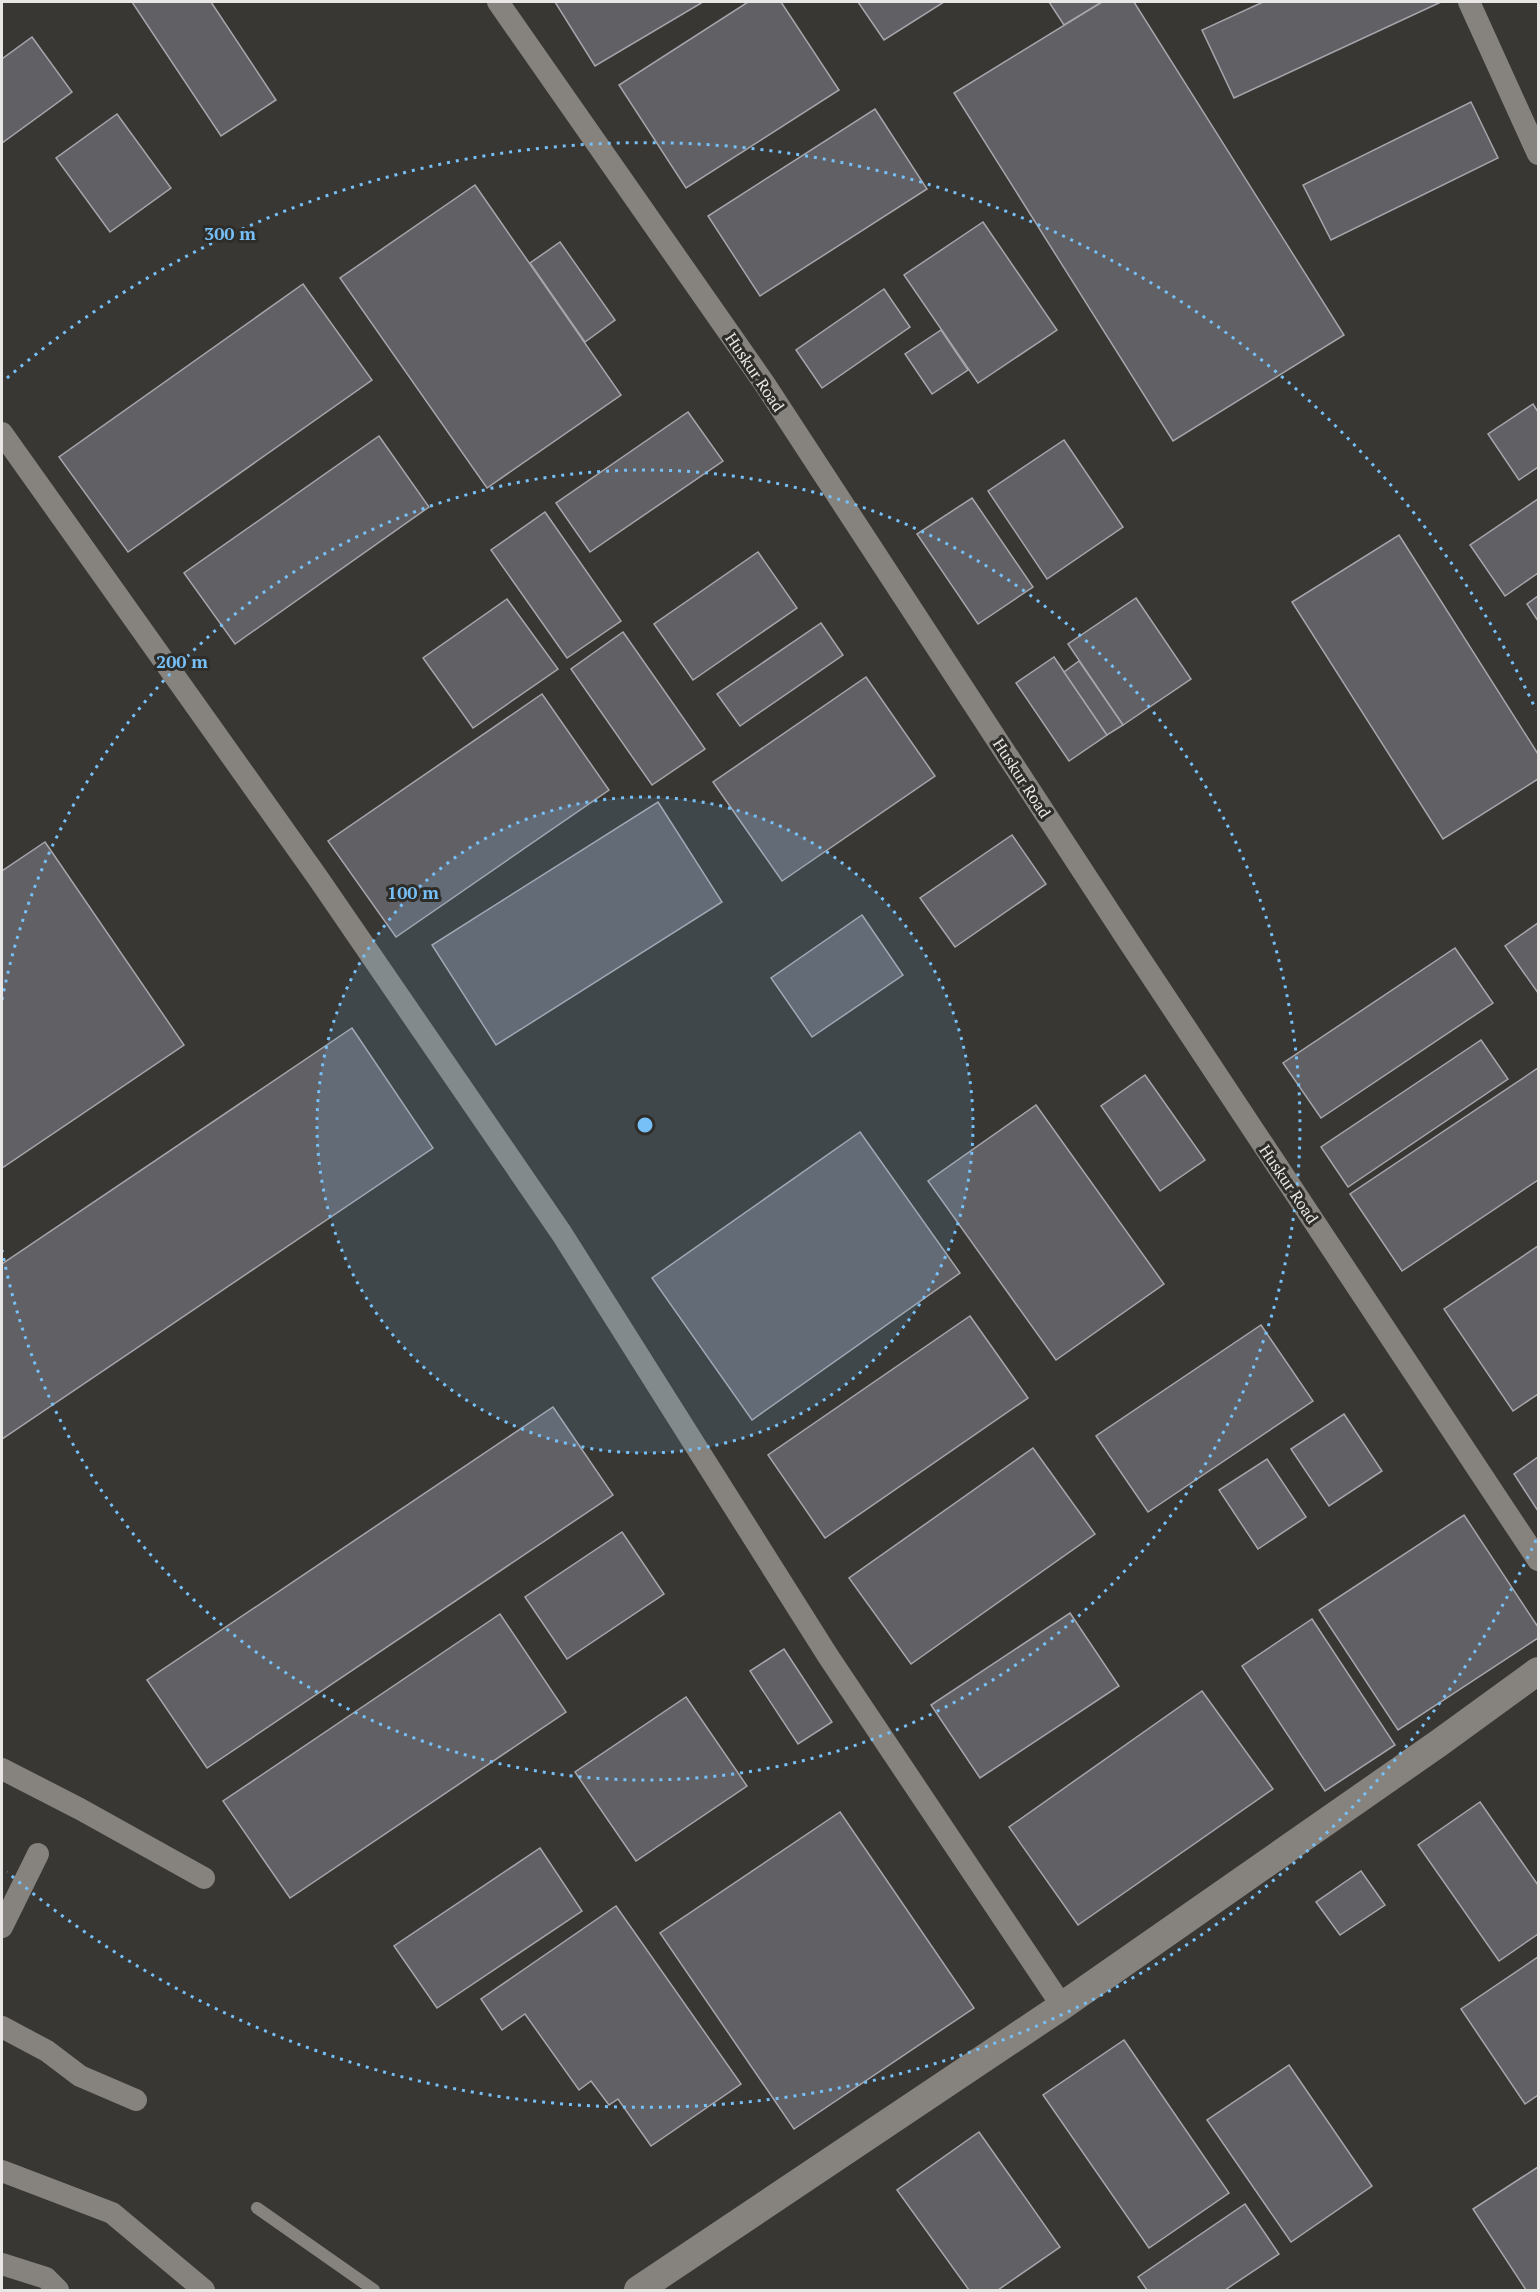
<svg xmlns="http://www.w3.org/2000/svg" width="1540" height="2292" viewBox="0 0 1540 2292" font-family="'PT Serif',serif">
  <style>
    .building { fill: #616065; stroke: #a6a5ab; stroke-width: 1.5 }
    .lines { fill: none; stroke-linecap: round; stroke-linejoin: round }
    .service { stroke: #86837e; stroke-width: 12 }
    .minor { stroke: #86837e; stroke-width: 22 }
    .tertiary { stroke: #86837e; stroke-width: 28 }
    .ring { fill: none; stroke: #76c0f7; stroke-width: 3; stroke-dasharray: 3 6 }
    .labels { text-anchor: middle; stroke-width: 6; stroke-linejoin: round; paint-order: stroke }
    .street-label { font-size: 16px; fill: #e9e7e5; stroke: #2f2d29 }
    .centre { fill: #76c0f7; stroke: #2f2d29; stroke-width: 3 }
    .ring-label { font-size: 18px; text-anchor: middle; font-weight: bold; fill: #76c0f7; stroke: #2f2d29; stroke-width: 6; stroke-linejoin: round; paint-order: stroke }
  </style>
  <rect width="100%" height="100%" fill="#393733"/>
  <g class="building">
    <path d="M132,2H211L276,100L221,136Z"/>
    <path d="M555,2H703L595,66Z"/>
    <path d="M748,2H781L839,90L686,188L619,85Z"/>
    <path d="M858,2H944L884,40Z"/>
    <path d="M1049,2H1102L1064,25Z"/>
    <path d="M1102,2H1134L1344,335L1173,441L954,93Z"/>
    <path d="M1263,2H1441L1234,98L1202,30Z"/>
    <path d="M32,37L72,92L2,143V59Z"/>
    <path d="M1471,102L1498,158L1331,240L1303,185Z"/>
    <path d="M875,109L927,189L760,296L708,216Z"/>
    <path d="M117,114L171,188L110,232L56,158Z"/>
    <path d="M475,185L621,395L487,488L340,278Z"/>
    <path d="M983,222L1057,330L978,383L904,275Z"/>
    <path d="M560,242L615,320L585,342L530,263Z"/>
    <path d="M303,284L372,380L128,552L59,457Z"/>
    <path d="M884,289L910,327L822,388L796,350Z"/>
    <path d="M941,330L968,370L932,394L905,354Z"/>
    <path d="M1533,404L1538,412V467L1519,480L1488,434Z"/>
    <path d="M688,412L723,461L590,552L556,503Z"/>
    <path d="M379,436L429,507L235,644L184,573Z"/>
    <path d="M1064,440L1123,527L1047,579L988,491Z"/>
    <path d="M972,498L1033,587L978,624L917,534Z"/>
    <path d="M1538,499V573L1505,596L1470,545Z"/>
    <path d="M545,512L621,621L567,658L491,550Z"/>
    <path d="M1399,535L1538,754V779L1443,839L1292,602Z"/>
    <path d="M758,552L797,608L693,680L654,624Z"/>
    <path d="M1538,596V621L1527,604Z"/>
    <path d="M1136,598L1191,679L1123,725L1068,644Z"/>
    <path d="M507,599L558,669L473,728L423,658Z"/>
    <path d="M821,623L843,655L740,726L717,694Z"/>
    <path d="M623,632L705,749L652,785L571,669Z"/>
    <path d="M1054,657L1107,735L1069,761L1016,683Z"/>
    <path d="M1079,661L1123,725L1107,735L1064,672Z"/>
    <path d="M866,677L935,776L782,881L713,782Z"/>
    <path d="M542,694L609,790L396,937L328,841Z"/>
    <path d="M658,802L722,902L496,1045L432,945Z"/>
    <path d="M1012,835L1046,884L955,947L920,898Z"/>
    <path d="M45,842L184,1045L2,1168V871Z"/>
    <path d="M862,915L903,975L812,1037L771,978Z"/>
    <path d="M1538,923V993L1505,946Z"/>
    <path d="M1455,948L1493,1003L1321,1118L1283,1063Z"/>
    <path d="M352,1028L433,1148L2,1439V1264Z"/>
    <path d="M1481,1040L1508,1079L1348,1187L1321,1147Z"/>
    <path d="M1538,1068V1180L1402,1271L1350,1194Z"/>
    <path d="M1145,1075L1205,1160L1160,1191L1101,1106Z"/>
    <path d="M1036,1105L1164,1284L1056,1360L928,1181Z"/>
    <path d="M860,1132L960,1273L752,1420L652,1278Z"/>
    <path d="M1538,1246V1394L1513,1411L1444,1309Z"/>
    <path d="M970,1316L1028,1398L825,1538L768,1455Z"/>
    <path d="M1261,1325L1313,1401L1148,1512L1096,1436Z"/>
    <path d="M553,1407L613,1495L207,1768L147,1680Z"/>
    <path d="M1344,1414L1382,1471L1329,1506L1291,1449Z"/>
    <path d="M1033,1448L1095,1534L911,1664L849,1578Z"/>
    <path d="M1538,1457V1511L1514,1474Z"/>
    <path d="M1267,1459L1306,1517L1258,1549L1219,1490Z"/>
    <path d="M1464,1515L1538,1627V1638L1398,1730L1319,1610Z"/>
    <path d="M622,1532L664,1594L567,1659L525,1597Z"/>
    <path d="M1070,1613L1119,1686L980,1778L931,1705Z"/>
    <path d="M500,1614L566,1712L290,1898L223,1801Z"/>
    <path d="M1312,1619L1395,1745L1325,1791L1242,1666Z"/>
    <path d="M784,1649L832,1722L798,1744L750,1671Z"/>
    <path d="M1202,1691L1273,1789L1078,1925L1009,1827Z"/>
    <path d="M686,1697L747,1786L636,1861L575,1772Z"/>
    <path d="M1480,1802L1538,1885V1934L1499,1961L1418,1845Z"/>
    <path d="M840,1812L974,2008L794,2129L660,1933Z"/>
    <path d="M540,1848L582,1911L437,2008L394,1946Z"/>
    <path d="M1361,1871L1385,1905L1340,1935L1316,1902Z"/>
    <path d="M616,1906L741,2084L651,2146L618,2099L609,2105L591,2081L579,2090L525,2014L502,2030L481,1999Z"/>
    <path d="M1538,1957V2095L1525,2104L1461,2009Z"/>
    <path d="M1124,2040L1229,2193L1149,2248L1043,2095Z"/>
    <path d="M1289,2065L1372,2186L1291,2242L1207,2120Z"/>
    <path d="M979,2132L1060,2247L998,2290H969L897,2190Z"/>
    <path d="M1538,2167V2290H1526L1473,2209Z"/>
    <path d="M1245,2204L1279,2254L1225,2290H1147L1138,2277Z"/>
  </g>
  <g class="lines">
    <path class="service" d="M257,2208L374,2290"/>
    <g class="minor">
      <path d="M498,2L764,383L1129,942L1538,1560"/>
      <path d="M1469,2L1538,154"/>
      <path d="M2,433L318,878L562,1234L828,1656L1062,2006"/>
      <path d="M2,1769L80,1809L204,1878"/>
      <path d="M2,1927L38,1854"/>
      <path d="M2,2027L47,2051L80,2076L136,2100"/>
      <path d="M2,2171L112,2213L204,2290"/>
      <path d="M2,2264L46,2278L58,2290"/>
    </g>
    <path class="tertiary" d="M638,2290L1062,2006L1439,1743L1538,1671"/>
  </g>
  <circle cx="645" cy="1125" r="328" fill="#76c0f7" fill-opacity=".12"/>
  <g class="ring">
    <circle cx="645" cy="1125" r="328"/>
    <path d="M2 1000A655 655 0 1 1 2 1250"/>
    <path d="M1536 1540A983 983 0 0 1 7 1872M7 378A983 983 0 0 1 1536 710"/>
  </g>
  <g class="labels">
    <g class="street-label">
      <text transform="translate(755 372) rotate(56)" y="6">Huskur Road</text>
      <text transform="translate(1022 778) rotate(57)" y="6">Huskur Road</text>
      <text transform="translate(1289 1184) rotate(56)" y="6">Huskur Road</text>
    </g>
  </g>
  <circle cx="645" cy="1125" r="9" class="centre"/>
  <g class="ring-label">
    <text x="230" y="240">300 m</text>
    <text x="182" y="668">200 m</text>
    <text x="413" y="899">100 m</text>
  </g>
  <rect width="1540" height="2292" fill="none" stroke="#e9e7e5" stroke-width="6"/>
</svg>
